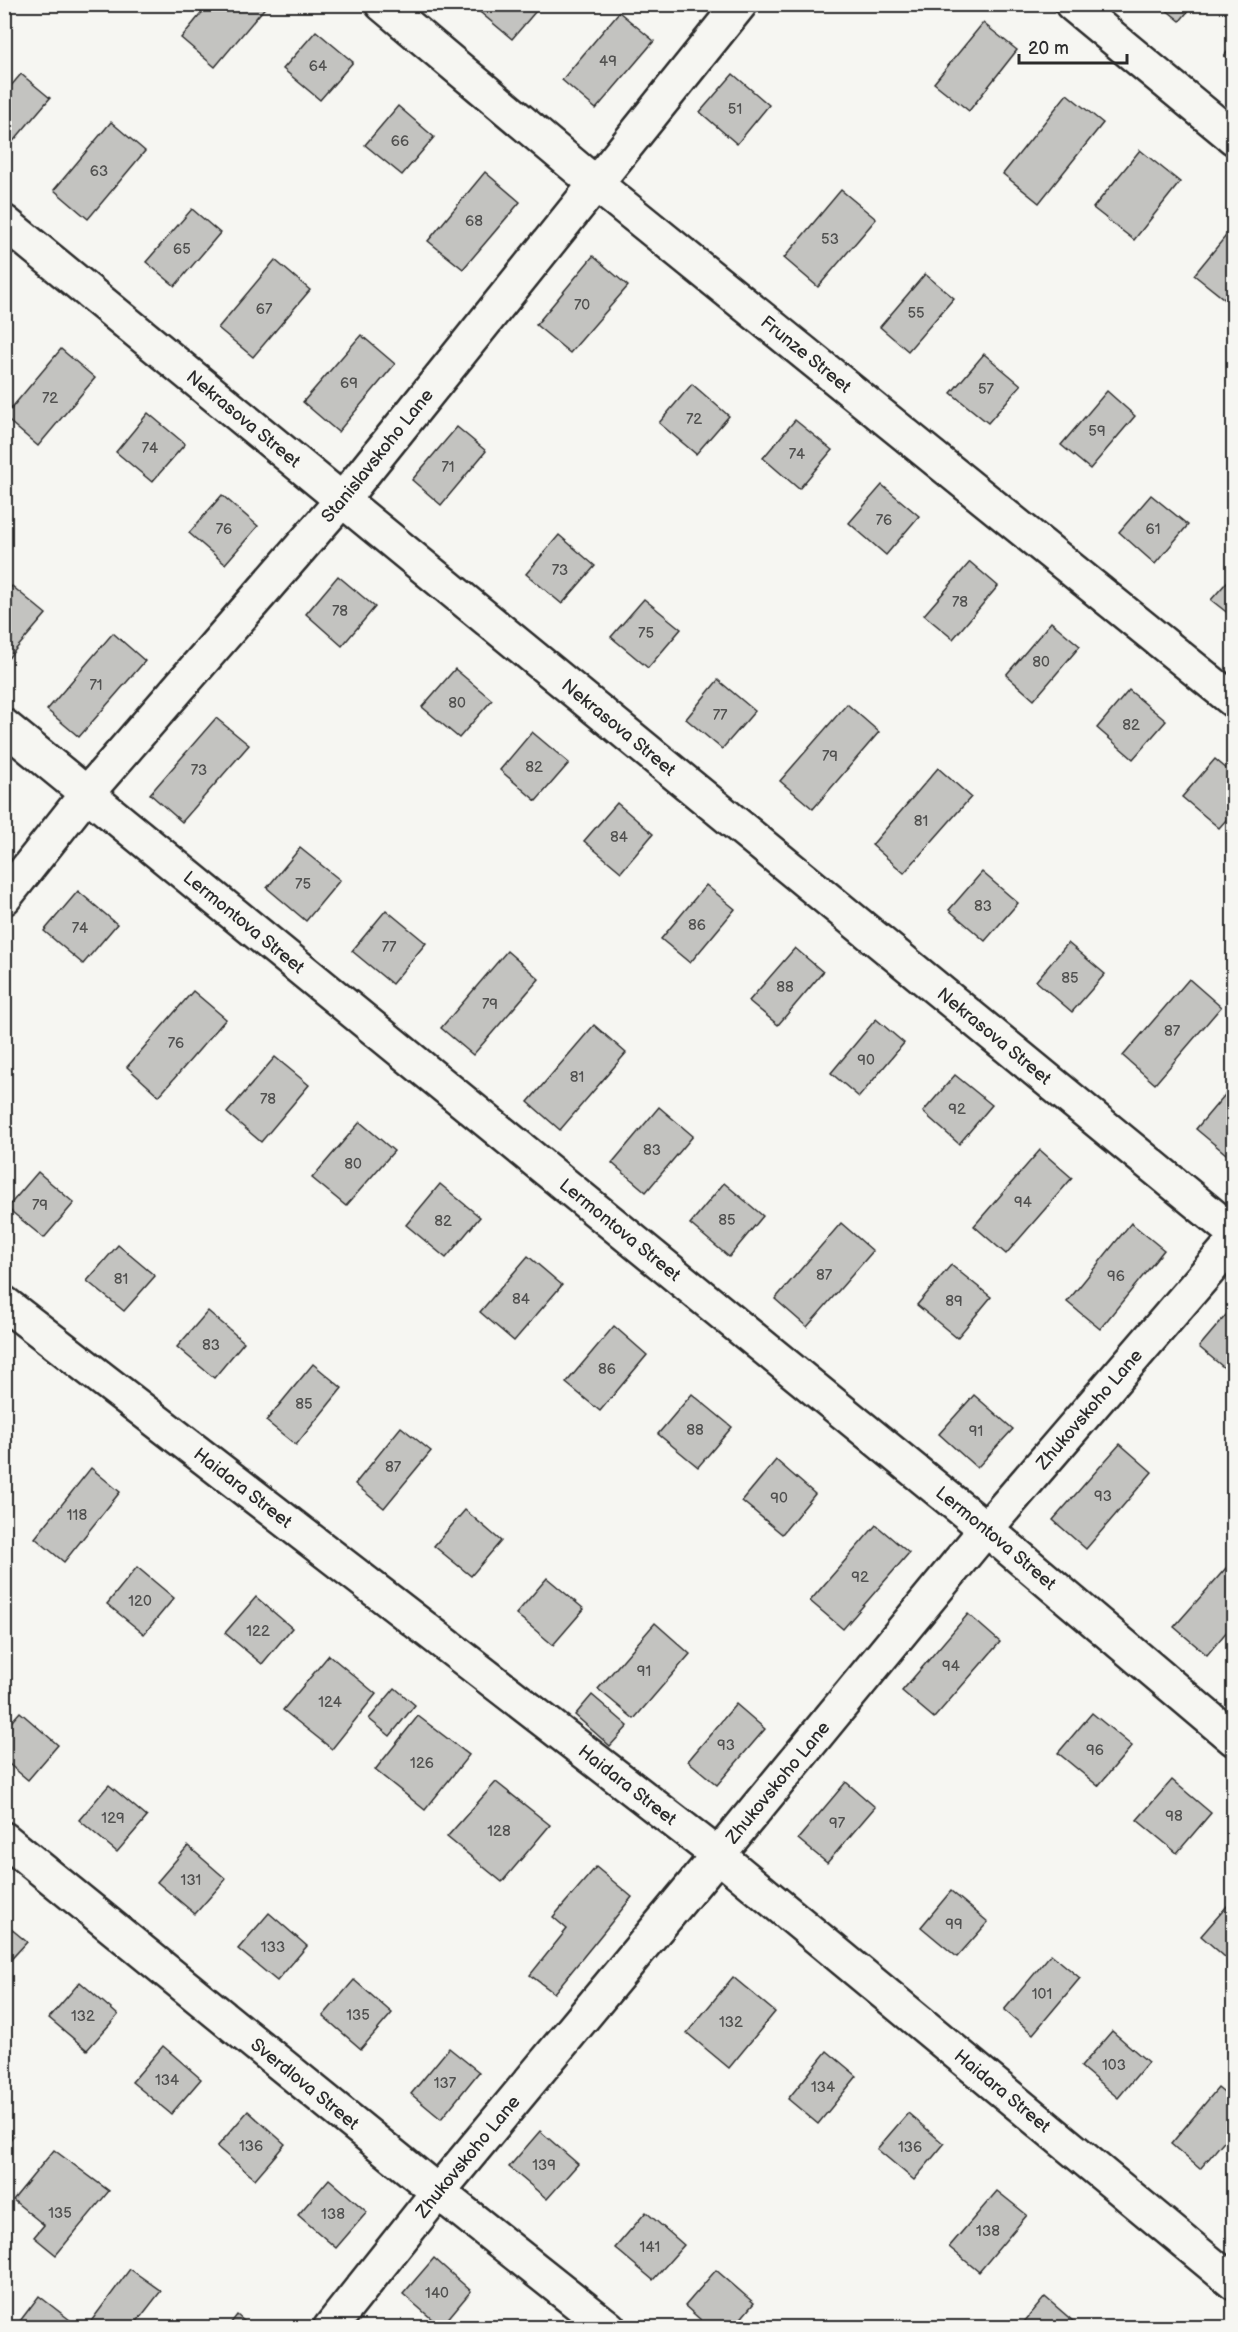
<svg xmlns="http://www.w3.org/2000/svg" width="1238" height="2332" viewBox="0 0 1238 2332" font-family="'Balsamiq Sans',sans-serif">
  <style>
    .building { fill: #c3c3c0; stroke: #2b2b2b; stroke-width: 1.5 }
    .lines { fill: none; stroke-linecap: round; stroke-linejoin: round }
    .street-casing { stroke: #2b2b2b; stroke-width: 38 }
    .street { stroke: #f6f6f2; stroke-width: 33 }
    .labels { text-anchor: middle; stroke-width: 5; stroke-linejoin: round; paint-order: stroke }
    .number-label { font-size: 15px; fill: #515150 }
    .street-label { font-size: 18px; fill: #2b2b2b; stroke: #f6f6f2 }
  </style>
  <rect width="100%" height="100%" fill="#f6f6f2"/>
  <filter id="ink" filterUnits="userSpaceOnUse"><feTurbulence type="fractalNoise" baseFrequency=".0167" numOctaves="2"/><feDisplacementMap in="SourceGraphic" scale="12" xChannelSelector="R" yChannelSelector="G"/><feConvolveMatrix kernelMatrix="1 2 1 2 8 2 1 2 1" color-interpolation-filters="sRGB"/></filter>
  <g filter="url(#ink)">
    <g class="building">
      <path d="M209,4H268L215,67L181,38Z"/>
      <path d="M479,4H542L512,39L475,8Z"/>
      <path d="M1159,4H1194L1180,21Z"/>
      <path d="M619,12L654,41L596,109L562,80Z"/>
      <path d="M983,23L1017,50L969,111L934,83Z"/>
      <path d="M316,31L353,62L320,100L283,69Z"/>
      <path d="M1234,44V64L1224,56Z"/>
      <path d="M21,74L50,98L4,152V94Z"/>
      <path d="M733,74L769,105L737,144L700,112Z"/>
      <path d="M1067,94L1103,123L1039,203L1003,174Z"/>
      <path d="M398,106L434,137L402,175L365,145Z"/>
      <path d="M111,122L145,151L88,219L54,190Z"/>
      <path d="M1140,150L1180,182L1134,240L1093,208Z"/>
      <path d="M485,172L520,202L463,269L428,241Z"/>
      <path d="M841,190L876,219L818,287L784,258Z"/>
      <path d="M192,209L220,233L175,286L146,262Z"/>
      <path d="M1234,226V304L1232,305L1194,275Z"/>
      <path d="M593,256L628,286L570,353L536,325Z"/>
      <path d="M275,260L310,290L253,357L218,328Z"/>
      <path d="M925,274L954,298L908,351L880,327Z"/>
      <path d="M361,335L395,364L338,432L303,402Z"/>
      <path d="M61,349L95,378L38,446L4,417Z"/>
      <path d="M984,354L1021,385L988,423L951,393Z"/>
      <path d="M692,384L729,416L696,454L659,423Z"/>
      <path d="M1107,391L1135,416L1090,469L1061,445Z"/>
      <path d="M148,413L185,444L152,482L116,452Z"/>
      <path d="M795,420L832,450L799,489L763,458Z"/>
      <path d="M457,427L486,451L441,505L412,480Z"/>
      <path d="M882,485L919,516L886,555L849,523Z"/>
      <path d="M222,495L258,526L225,564L189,533Z"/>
      <path d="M1151,495L1188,525L1155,564L1119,532Z"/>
      <path d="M559,535L595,566L562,604L526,574Z"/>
      <path d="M970,562L998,586L953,639L924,615Z"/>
      <path d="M1234,574V618L1211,600Z"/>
      <path d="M338,576L375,607L342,646L306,614Z"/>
      <path d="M12,586L46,614L4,663V594Z"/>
      <path d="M644,599L681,629L648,668L611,637Z"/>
      <path d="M1051,622L1080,646L1034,700L1006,675Z"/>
      <path d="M113,633L145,661L79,737L47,710Z"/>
      <path d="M455,669L492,700L459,738L422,707Z"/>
      <path d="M718,680L755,711L722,749L686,719Z"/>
      <path d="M1129,690L1166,721L1133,759L1097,728Z"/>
      <path d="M847,704L879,732L813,809L780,781Z"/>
      <path d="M216,718L249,745L182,822L150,794Z"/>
      <path d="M532,732L569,763L536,801L500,770Z"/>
      <path d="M1215,759L1234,775V811L1219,828L1182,797Z"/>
      <path d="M938,768L971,797L904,873L872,845Z"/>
      <path d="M617,803L653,834L621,872L584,841Z"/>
      <path d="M300,848L340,880L306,921L267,888Z"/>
      <path d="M982,872L1018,903L985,941L949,910Z"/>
      <path d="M706,885L735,909L690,963L661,939Z"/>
      <path d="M78,891L117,924L83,964L44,931Z"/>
      <path d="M386,910L426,943L392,984L352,951Z"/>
      <path d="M1068,943L1105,974L1072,1012L1036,981Z"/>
      <path d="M795,948L823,972L778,1025L749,1001Z"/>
      <path d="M507,951L539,979L473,1055L441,1028Z"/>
      <path d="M1189,979L1221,1007L1155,1084L1123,1056Z"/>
      <path d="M193,991L226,1019L159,1096L127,1067Z"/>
      <path d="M876,1019L904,1043L859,1097L831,1073Z"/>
      <path d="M594,1025L626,1053L560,1130L528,1102Z"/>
      <path d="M275,1057L309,1085L261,1142L227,1113Z"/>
      <path d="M955,1075L992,1105L959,1144L923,1112Z"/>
      <path d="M1229,1090L1234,1094L1232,1159L1196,1129Z"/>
      <path d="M659,1107L693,1136L646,1192L612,1163Z"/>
      <path d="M360,1122L394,1151L346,1206L312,1178Z"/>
      <path d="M1040,1150L1072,1178L1006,1254L974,1226Z"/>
      <path d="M38,1172L74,1203L44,1238L7,1208Z"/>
      <path d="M724,1183L763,1216L729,1257L690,1224Z"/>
      <path d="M440,1184L480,1217L446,1258L406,1225Z"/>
      <path d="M841,1223L873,1251L807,1327L775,1299Z"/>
      <path d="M1131,1223L1164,1250L1100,1329L1067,1302Z"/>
      <path d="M118,1245L155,1276L124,1311L87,1281Z"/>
      <path d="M528,1256L562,1285L514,1341L480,1312Z"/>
      <path d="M951,1265L991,1297L957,1338L917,1305Z"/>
      <path d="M1232,1308L1234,1309V1376L1199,1347Z"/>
      <path d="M208,1311L244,1342L214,1378L177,1347Z"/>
      <path d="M614,1326L647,1355L600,1411L566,1383Z"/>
      <path d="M313,1364L342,1388L296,1445L266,1421Z"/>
      <path d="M692,1394L732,1427L698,1467L658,1434Z"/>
      <path d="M974,1395L1013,1429L977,1468L939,1434Z"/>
      <path d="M401,1427L431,1451L384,1508L355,1484Z"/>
      <path d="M1120,1444L1152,1472L1086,1549L1053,1520Z"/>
      <path d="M4,1454L11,1459L4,1467Z"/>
      <path d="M776,1460L815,1494L782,1534L742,1501Z"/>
      <path d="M91,1468L120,1492L64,1562L35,1538Z"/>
      <path d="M465,1510L501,1541L471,1576L434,1546Z"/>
      <path d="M876,1525L909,1553L843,1629L810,1601Z"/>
      <path d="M1234,1559V1623L1207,1655L1174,1627Z"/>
      <path d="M137,1567L174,1598L144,1634L107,1604Z"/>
      <path d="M547,1578L584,1609L553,1645L516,1614Z"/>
      <path d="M256,1597L292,1628L262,1664L225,1633Z"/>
      <path d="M968,1614L1000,1642L934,1718L902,1691Z"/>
      <path d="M655,1623L690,1654L634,1719L598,1689Z"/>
      <path d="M329,1655L376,1694L332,1749L283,1710Z"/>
      <path d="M395,1688L415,1705L390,1736L369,1719Z"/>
      <path d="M592,1695L628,1726L610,1746L575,1715Z"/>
      <path d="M736,1704L765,1729L717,1785L688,1761Z"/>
      <path d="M20,1712L58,1745L28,1780L4,1760V1730Z"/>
      <path d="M1092,1713L1132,1746L1098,1786L1058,1753Z"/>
      <path d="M418,1716L469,1755L425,1810L375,1770Z"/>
      <path d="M1172,1780L1211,1813L1177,1853L1137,1820Z"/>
      <path d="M496,1782L550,1825L502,1882L447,1837Z"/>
      <path d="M846,1782L875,1807L827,1863L798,1839Z"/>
      <path d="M109,1785L147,1817L117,1852L79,1820Z"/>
      <path d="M188,1846L226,1879L195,1914L157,1882Z"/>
      <path d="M596,1867L632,1897L554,1993L530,1975L567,1929L553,1917Z"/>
      <path d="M951,1891L988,1922L957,1957L921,1927Z"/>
      <path d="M1234,1898V1963L1233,1964L1201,1936Z"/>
      <path d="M269,1913L307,1946L277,1981L238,1949Z"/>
      <path d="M4,1923L27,1942L4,1967Z"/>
      <path d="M1051,1954L1080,1978L1033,2034L1004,2010Z"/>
      <path d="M733,1977L775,2012L729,2068L687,2033Z"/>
      <path d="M354,1980L392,2013L361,2049L323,2016Z"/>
      <path d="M80,1982L118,2015L87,2050L49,2018Z"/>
      <path d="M1112,2031L1148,2062L1118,2098L1081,2067Z"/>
      <path d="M163,2046L201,2079L171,2114L132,2082Z"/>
      <path d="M449,2048L479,2072L441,2119L411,2094Z"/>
      <path d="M827,2051L857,2076L818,2124L788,2099Z"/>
      <path d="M1218,2088L1234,2101V2129L1200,2169L1171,2144Z"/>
      <path d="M248,2111L285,2144L255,2179L217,2147Z"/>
      <path d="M908,2113L944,2144L914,2180L877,2149Z"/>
      <path d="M4,2129L13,2136L4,2147Z"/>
      <path d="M540,2131L578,2164L547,2199L509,2167Z"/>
      <path d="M54,2150L109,2191L56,2255L34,2237L44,2225L13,2200Z"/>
      <path d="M329,2179L367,2212L336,2248L298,2215Z"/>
      <path d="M997,2191L1027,2215L979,2272L949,2247Z"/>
      <path d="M646,2212L684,2245L653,2280L615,2248Z"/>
      <path d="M434,2258L471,2291L441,2327L403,2294Z"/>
      <path d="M130,2269L161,2291L132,2328H86Z"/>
      <path d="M716,2270L754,2303L733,2328H710L685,2306Z"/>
      <path d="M39,2296L70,2320L63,2328H27L20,2321Z"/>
      <path d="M1045,2297L1081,2328H1019Z"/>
      <path d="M237,2315L252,2328H227Z"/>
    </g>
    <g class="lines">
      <g class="street-casing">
        <g id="street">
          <path id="s1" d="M382,4L596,184L1234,701"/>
          <path d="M1072,4L1234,138"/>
          <path id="s2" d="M4,222L1234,1233"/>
          <path id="s3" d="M4,726L986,1529L1234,1739"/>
          <path id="s4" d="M4,898L88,792L342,500L740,4"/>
          <path id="s5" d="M4,1303L718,1855L1234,2283"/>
          <path id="s6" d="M4,1839L438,2192L609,2328"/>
          <path id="s7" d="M330,2328L438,2192L718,1855L986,1529L1234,1241"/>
        </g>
      </g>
      <use href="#street" class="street"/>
    </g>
  </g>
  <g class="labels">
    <g class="number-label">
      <text x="608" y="66">49</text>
      <text x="318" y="71">64</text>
      <text x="735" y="114">51</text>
      <text x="400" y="146">66</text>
      <text x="99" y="176">63</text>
      <text x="474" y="226">68</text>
      <text x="830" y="244">53</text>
      <text x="182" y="254">65</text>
      <text x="582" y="310">70</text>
      <text x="264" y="314">67</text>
      <text x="916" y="318">55</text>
      <text x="349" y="388">69</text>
      <text x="986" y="394">57</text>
      <text x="50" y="403">72</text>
      <text x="694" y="424">72</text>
      <text x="1097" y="436">59</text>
      <text x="150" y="453">74</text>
      <text x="797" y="459">74</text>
      <text x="448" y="472">71</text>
      <text x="884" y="525">76</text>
      <text x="224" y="534">76</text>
      <text x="1153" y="534">61</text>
      <text x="560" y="575">73</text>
      <text x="960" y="607">78</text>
      <text x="340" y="616">78</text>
      <text x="646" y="638">75</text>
      <text x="1041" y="667">80</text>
      <text x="96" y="690">71</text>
      <text x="457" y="708">80</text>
      <text x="720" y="720">77</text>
      <text x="1131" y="730">82</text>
      <text x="830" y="761">79</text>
      <text x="534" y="772">82</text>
      <text x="199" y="775">73</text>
      <text x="921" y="826">81</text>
      <text x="619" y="842">84</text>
      <text x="303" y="889">75</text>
      <text x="983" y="911">83</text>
      <text x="697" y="930">86</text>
      <text x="80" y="933">74</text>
      <text x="389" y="952">77</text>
      <text x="1070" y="983">85</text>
      <text x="785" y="992">88</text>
      <text x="490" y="1009">79</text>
      <text x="1172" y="1036">87</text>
      <text x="176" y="1048">76</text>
      <text x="866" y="1065">90</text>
      <text x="577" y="1082">81</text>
      <text x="268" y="1104">78</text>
      <text x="957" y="1114">92</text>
      <text x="652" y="1155">83</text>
      <text x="353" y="1169">80</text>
      <text x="1023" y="1207">94</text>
      <text x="40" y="1210">79</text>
      <text x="727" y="1225">85</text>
      <text x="443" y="1226">82</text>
      <text x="824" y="1280">87</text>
      <text x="1116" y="1281">96</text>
      <text x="121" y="1284">81</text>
      <text x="521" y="1304">84</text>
      <text x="954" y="1306">89</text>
      <text x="211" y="1350">83</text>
      <text x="607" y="1374">86</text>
      <text x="304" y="1409">85</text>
      <text x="695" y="1435">88</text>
      <text x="976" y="1436">91</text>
      <text x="393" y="1472">87</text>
      <text x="1103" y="1501">93</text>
      <text x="779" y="1503">90</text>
      <text x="77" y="1520">118</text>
      <text x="860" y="1582">92</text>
      <text x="140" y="1606">120</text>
      <text x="258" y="1636">122</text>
      <text x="951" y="1671">94</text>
      <text x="644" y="1676">91</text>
      <text x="330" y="1707">124</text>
      <text x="726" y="1750">93</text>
      <text x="1095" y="1755">96</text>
      <text x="422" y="1768">126</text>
      <text x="1174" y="1821">98</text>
      <text x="113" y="1823">129</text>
      <text x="837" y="1828">97</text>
      <text x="499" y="1836">128</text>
      <text x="191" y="1885">131</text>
      <text x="954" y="1929">99</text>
      <text x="273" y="1952">133</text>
      <text x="1042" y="1999">101</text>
      <text x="358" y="2020">135</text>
      <text x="83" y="2021">132</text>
      <text x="731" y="2027">132</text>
      <text x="1114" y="2070">103</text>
      <text x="167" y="2085">134</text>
      <text x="445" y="2088">137</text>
      <text x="823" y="2092">134</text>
      <text x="251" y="2151">136</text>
      <text x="910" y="2152">136</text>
      <text x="544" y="2170">139</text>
      <text x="60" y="2218">135</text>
      <text x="333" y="2219">138</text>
      <text x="988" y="2236">138</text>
      <text x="650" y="2252">141</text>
      <text x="437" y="2298">140</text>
    </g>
    <g class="street-label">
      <text dy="6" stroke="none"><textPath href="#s1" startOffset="550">Frunze Street</textPath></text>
      <text dy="6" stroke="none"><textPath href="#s2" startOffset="310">Nekrasova Street</textPath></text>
      <text dy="6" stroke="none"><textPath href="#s4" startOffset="579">Stanislavskoho Lane</textPath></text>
      <text dy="6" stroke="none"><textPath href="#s2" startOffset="796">Nekrasova Street</textPath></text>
      <text dy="6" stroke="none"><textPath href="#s3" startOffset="310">Lermontova Street</textPath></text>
      <text dy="6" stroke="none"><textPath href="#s2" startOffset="1282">Nekrasova Street</textPath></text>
      <text dy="6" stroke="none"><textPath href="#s3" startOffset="796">Lermontova Street</textPath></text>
      <text dy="6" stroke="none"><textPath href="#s7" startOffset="1192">Zhukovskoho Lane</textPath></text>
      <text dy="6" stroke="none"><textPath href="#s5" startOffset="302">Haidara Street</textPath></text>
      <text dy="6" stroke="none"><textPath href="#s3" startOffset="1282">Lermontova Street</textPath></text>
      <text dy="6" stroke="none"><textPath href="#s7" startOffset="706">Zhukovskoho Lane</textPath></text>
      <text dy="6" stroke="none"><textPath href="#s5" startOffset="788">Haidara Street</textPath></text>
      <text dy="6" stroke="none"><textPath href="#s6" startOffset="388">Sverdlova Street</textPath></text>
      <text dy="6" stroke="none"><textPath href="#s5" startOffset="1272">Haidara Street</textPath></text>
      <text dy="6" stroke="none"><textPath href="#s7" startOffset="220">Zhukovskoho Lane</textPath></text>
    </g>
  </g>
  <rect width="1238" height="2332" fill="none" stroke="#f6f6f2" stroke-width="24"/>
  <rect x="12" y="12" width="1214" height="2308" fill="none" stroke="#2b2b2b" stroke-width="2" filter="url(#ink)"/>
  <path d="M1019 54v9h108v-9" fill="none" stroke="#2b2b2b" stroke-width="3"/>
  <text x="1028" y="54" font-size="18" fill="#2b2b2b" stroke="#f6f6f2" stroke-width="4.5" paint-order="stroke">20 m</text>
</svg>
